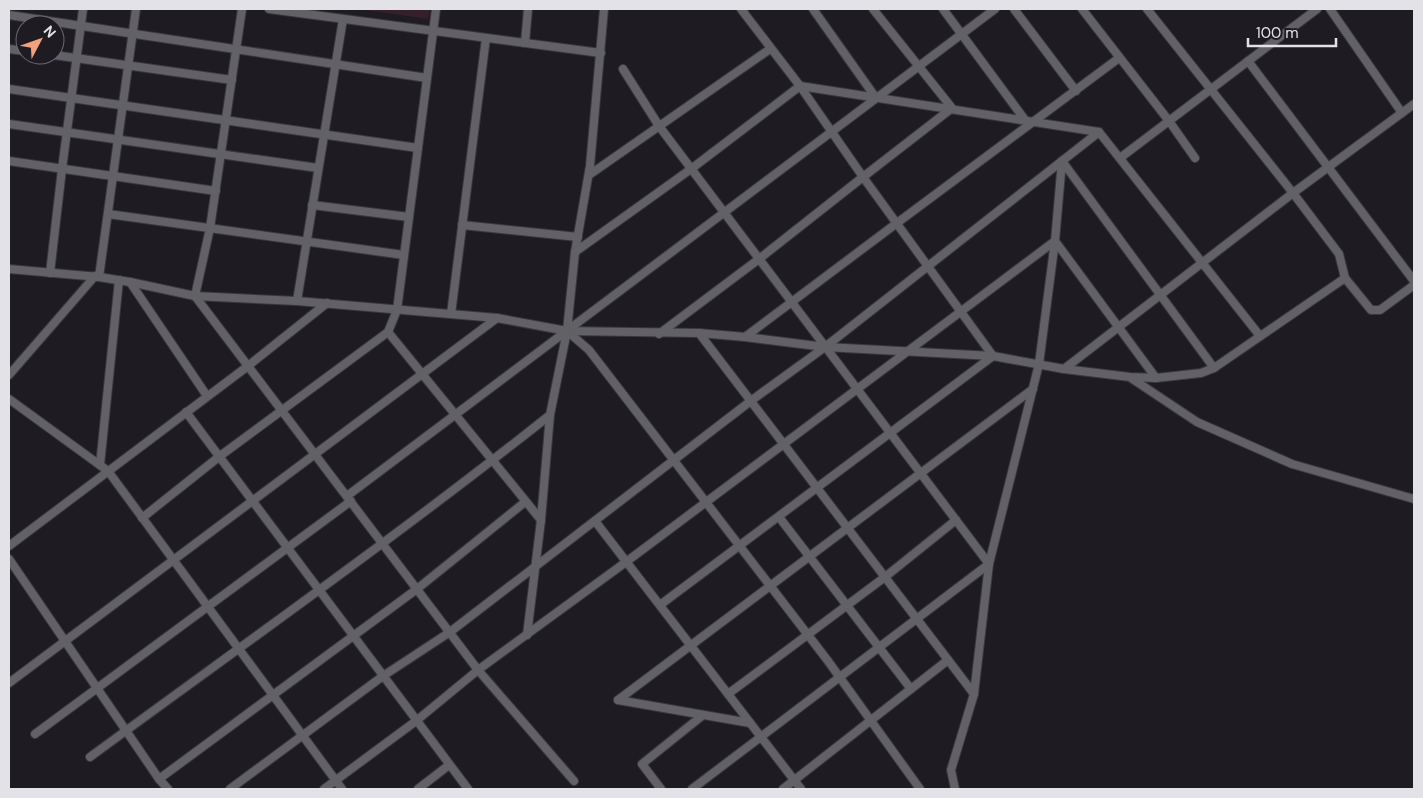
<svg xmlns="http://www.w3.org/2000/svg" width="1423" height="798" viewBox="0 0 1423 798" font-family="'DM Sans',sans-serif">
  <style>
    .green { fill: #341f2b }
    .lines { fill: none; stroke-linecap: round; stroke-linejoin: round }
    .minor-casing { stroke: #3a373e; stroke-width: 10 }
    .minor { stroke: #626266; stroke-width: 8 }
  </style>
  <rect width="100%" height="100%" fill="#1e1b22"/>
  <path class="green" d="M357,9H430L428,19Z"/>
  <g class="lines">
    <g class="minor-casing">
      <g id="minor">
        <path d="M242,9L210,228L195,296L478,670L574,781"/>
        <path d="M269,9L601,53"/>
        <path d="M604,9L590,166L575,252L567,331L589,350L828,661L920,789"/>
        <path d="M813,9L876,98"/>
        <path d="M943,9L1025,120"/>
        <path d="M1014,9L1076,91"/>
        <path d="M1082,9L1169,121L1195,158"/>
        <path d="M1147,9L1293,193L1339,254L1345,278"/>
        <path d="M1330,9L1402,113"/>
        <path d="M9,15L427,78"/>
        <path d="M525,43L528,9"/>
        <path d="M9,49L25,51"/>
        <path d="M54,55L232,80"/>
        <path d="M1248,61L1414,281"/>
        <path d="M623,69L659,126L989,564L692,789"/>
        <path d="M9,89L418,148"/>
        <path d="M9,124L318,168"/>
        <path d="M1120,158L1317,9"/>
        <path d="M9,161L216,191"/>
        <path d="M1062,161L1214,368"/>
        <path d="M589,175L770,49"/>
        <path d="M312,205L409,217"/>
        <path d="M108,214L404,255"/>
        <path d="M462,225L578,237"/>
        <path d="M575,252L691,169L800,86L1099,132L1260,336"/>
        <path d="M9,269L99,277L130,282L195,296L297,301L497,318L567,331L699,333L745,337L825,347L993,356L1064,369L1130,377L1156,378L1201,373L1214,368L1345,278L1371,310H1380L1414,285"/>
        <path d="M50,273L62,169L83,9"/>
        <path d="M99,277L136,9"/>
        <path d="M130,282L207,396"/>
        <path d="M297,301L343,19"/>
        <path d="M451,314L486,38"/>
        <path d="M388,332L541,520"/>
        <path d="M699,333L974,694"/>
        <path d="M659,334L759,259L863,177L952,108L873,9"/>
        <path d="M745,337L897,223L1119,58"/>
        <path d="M1064,369L1293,193L1414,104"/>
        <path d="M9,375L95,276"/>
        <path d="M1131,378L1197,422L1292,464L1414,499"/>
        <path d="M9,399L108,471L342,789"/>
        <path d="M186,412L468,789"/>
        <path d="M100,465L119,280"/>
        <path d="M347,496L995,9"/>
        <path d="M779,517L911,689"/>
        <path d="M142,518L220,456L388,332L397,310L436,9"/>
        <path d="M595,521L801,789"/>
        <path d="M9,546L248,366L327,303"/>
        <path d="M9,559L159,779L168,789"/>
        <path d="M660,605L993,356L863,177L800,86L741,9"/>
        <path d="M527,635L541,520L550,415L567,331"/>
        <path d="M9,683L497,318"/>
        <path d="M728,694L885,577L956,520"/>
        <path d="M618,700L1033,389"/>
        <path d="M618,700L750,723"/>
        <path d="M35,734L351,501"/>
        <path d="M90,757C244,644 400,534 550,415"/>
        <path d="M159,779L417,589L525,502"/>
        <path d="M230,789L383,676L450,632L752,400L825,347L1099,132"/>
        <path d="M324,789L416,721L478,670L626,562L1055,241L1156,378"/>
        <path d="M418,789L449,765"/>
        <path d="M661,789L642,764L703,715"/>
        <path d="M783,789L948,660"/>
        <path d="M955,789L951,770L974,694L989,564L1039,364L1055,241L1062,161"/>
      </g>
    </g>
    <use href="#minor" class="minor"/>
  </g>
  <rect width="1423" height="798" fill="none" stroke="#e3e2e7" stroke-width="20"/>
  <g transform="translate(40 40) rotate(49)"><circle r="24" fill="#1e1b22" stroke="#6d6b71"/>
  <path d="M0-4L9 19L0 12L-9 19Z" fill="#f1a17c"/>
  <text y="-8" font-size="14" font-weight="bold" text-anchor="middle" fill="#e3e2e7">N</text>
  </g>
  <path d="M1248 38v8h88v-8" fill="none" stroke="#e3e2e7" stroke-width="2.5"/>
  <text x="1256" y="38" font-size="15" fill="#e3e2e7" stroke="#1e1b22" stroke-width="4" paint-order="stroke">100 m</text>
</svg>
